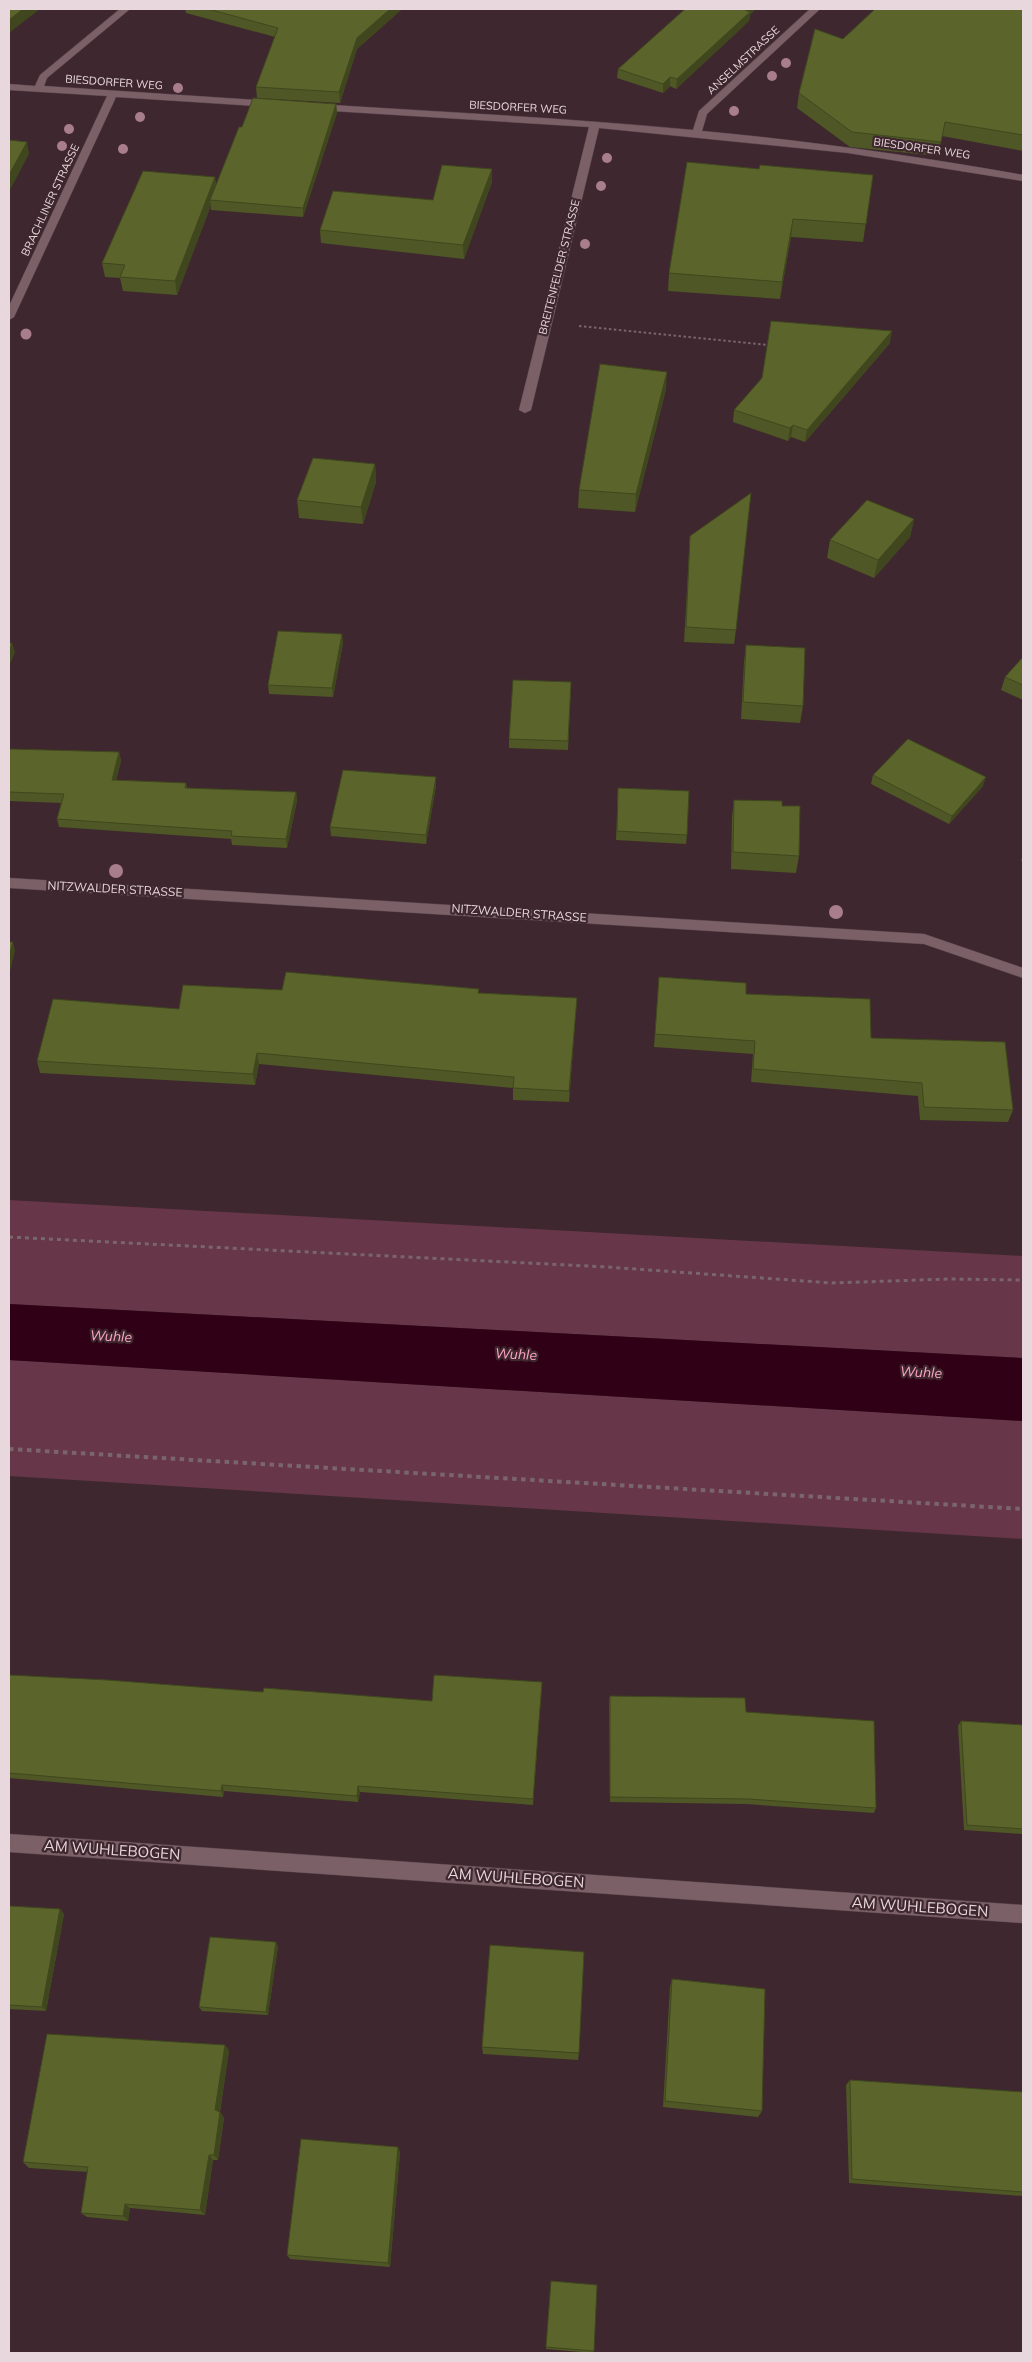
<svg xmlns="http://www.w3.org/2000/svg" width="1032" height="2362" viewBox="0 0 1032 2362" font-family="Mulish,sans-serif">
  <style>
    .green { fill: #673648 }
    .water { fill: #2f0016 }
    .lines { fill: none; stroke-linecap: round; stroke-linejoin: round }
    .street-casing { stroke: #57434a; stroke-width: 1 }
    .path-far2 { stroke: #79656b; stroke-width: 2; stroke-dasharray: 2.5 2.5; stroke-linecap: butt }
    .path-far1 { stroke: #79656b; stroke-width: 3; stroke-dasharray: 4 4; stroke-linecap: butt }
    .path { stroke: #79656b; stroke-width: 4; stroke-dasharray: 4.5 4.5; stroke-linecap: butt }
    .street { fill: #7b6068; fill-rule: evenodd }
    .tree { fill: #a87e8c }
    .wall { fill: #4e5725 }
    .shaded-wall { fill: #40471e }
    .building { fill: #5b652b; stroke: #40471e }
    .labels { text-anchor: middle; stroke-width: 4.5; stroke-linejoin: round; paint-order: stroke }
    .far-street-label { font-size: 11px; fill: #e8d8dd; stroke: #3e272e }
    .street-label { font-size: 12px; fill: #e8d8dd; stroke: #3e272e }
    .water-label { font-size: 14px; font-style: italic; fill: #fda4c2; stroke: #3e272e }
    .near-street-label { font-size: 15px; fill: #e8d8dd; stroke: #3e272e }
  </style>
  <rect width="100%" height="100%" fill="#3e272e"/>
  <g class="green">
    <path d="M9,1200L1023,1256V1358L9,1304Z"/>
    <path d="M9,1360L1023,1421V1539L9,1476Z"/>
  </g>
  <path class="water" d="M9,1304L1023,1358V1421L9,1360Z"/>
  <g class="lines">
    <g class="street-casing">
      <g id="street">
        <path d="M120,9H130L47,78L44,86L271,101L276,104L271,107L116,97L14,317L9,320V306L107,96L9,90V84L35,86L40,75Z"/>
        <path d="M810,9H820L707,114L702,131C810,141 917,156 1023,175V181L848,153L599,128L531,410L525,413L519,410L589,127L316,110L311,107L316,104C442,112 568,118 693,130L699,111Z"/>
        <path d="M9,878L924,934L1023,968V978L924,944L9,888Z"/>
        <path d="M9,1834L1023,1905V1923L9,1852Z"/>
      </g>
    </g>
    <path class="path-far2" d="M579,326L768,345"/>
    <path class="path-far1" d="M9,1237L607,1267L832,1283L948,1279L1023,1280"/>
    <path class="path" d="M9,1449L1023,1509"/>
    <use href="#street" class="street"/>
  </g>
  <g class="tree">
    <circle cx="786" cy="63" r="5"/>
    <circle cx="772" cy="76" r="5"/>
    <circle cx="178" cy="88" r="5"/>
    <circle cx="734" cy="111" r="5"/>
    <circle cx="140" cy="117" r="5"/>
    <circle cx="69" cy="129" r="5"/>
    <circle cx="62" cy="146" r="5"/>
    <circle cx="123" cy="149" r="5"/>
    <circle cx="607" cy="158" r="5"/>
    <circle cx="601" cy="186" r="5"/>
    <circle cx="585" cy="244" r="5"/>
    <circle cx="26" cy="334" r="5.5"/>
    <circle cx="116" cy="871" r="7"/>
    <circle cx="836" cy="912" r="7"/>
  </g>
  <g class="wall">
    <path d="M185,9H402L357,49L340,103L257,98L256,87L275,37L186,13Z"/>
    <path d="M1023,9V151L942,136L938,156L850,147L797,108L799,93L843,39Z"/>
    <path d="M750,15L749,21L676,89L670,86L663,93L617,78L618,69Z"/>
    <path d="M336,104L337,113L303,217L211,210V205L177,295L123,291L120,278L105,277L102,263L215,177L216,186Z"/>
    <path d="M492,169V182L464,259L321,243L320,230L433,200Z"/>
    <path d="M759,169L873,175L863,242L791,237L780,299L668,291L669,273Z"/>
    <path d="M890,343L805,442L791,437L788,441L733,422L734,410Z"/>
    <path d="M666,389L635,512L578,508L579,490Z"/>
    <path d="M375,464L376,482L363,524L299,518L297,500Z"/>
    <path d="M914,519L910,537L874,578L827,558L830,540Z"/>
    <path d="M690,536L736,630L734,644L684,642Z"/>
    <path d="M342,634L343,643L333,697L269,694L268,685Z"/>
    <path d="M746,645L803,706L800,723L741,719L744,662Z"/>
    <path d="M1023,657V700L1001,690L1005,677Z"/>
    <path d="M571,682L568,750L509,748V739Z"/>
    <path d="M9,749L119,752L121,761L116,780L186,783L187,788L296,792L297,801L287,848L232,845L231,839L59,827L57,819L61,803L9,801Z"/>
    <path d="M873,775L983,786L949,824L871,784Z"/>
    <path d="M436,786L426,844L331,836L330,827Z"/>
    <path d="M618,788L687,835L686,844L616,840Z"/>
    <path d="M734,800L782,806L799,856L796,873L731,869L732,817Z"/>
    <path d="M1023,854V862L1021,861Z"/>
    <path d="M659,977L746,994L871,1038L1013,1110L1008,1122L920,1120L918,1096L751,1082L753,1054L654,1047Z"/>
    <path d="M282,990L479,993L576,1009L569,1102L513,1100V1088L259,1064L255,1085L40,1073L37,1061Z"/>
    <path d="M9,1675L263,1692L432,1701L542,1682L533,1805L360,1792L358,1802L224,1791L223,1797L9,1778Z"/>
    <path d="M610,1696L876,1808L874,1813L746,1804L610,1802L609,1701Z"/>
    <path d="M961,1721L1023,1725V1834L964,1830L958,1726Z"/>
    <path d="M9,1906L60,1909L64,1914L46,2011L9,2009Z"/>
    <path d="M278,1946L268,2015L202,2011L199,2007Z"/>
    <path d="M672,1979L762,2111L758,2117L663,2107L670,1987Z"/>
    <path d="M225,2045L229,2051L220,2112L224,2118L218,2160H213L205,2215L130,2208L128,2221L87,2217L81,2213L88,2172L29,2168L23,2162Z"/>
    <path d="M482,2047L579,2053L578,2060L483,2054Z"/>
    <path d="M850,2080L1023,2092V2196L849,2183L846,2085Z"/>
    <path d="M398,2147L400,2153L390,2267L290,2259L287,2255Z"/>
    <path d="M551,2281L594,2351L593,2353L546,2349Z"/>
  </g>
  <g class="shaded-wall">
    <path d="M23,9H40L9,33V20Z"/>
    <path d="M390,9H402L357,49L340,103L339,92L357,38Z"/>
    <path d="M747,9H756L750,15L749,21L676,89L677,79Z"/>
    <path d="M670,77V86L663,93V84Z"/>
    <path d="M336,104L337,113L303,217V208Z"/>
    <path d="M27,142L29,154L9,192V175Z"/>
    <path d="M492,169V182L464,259L463,245Z"/>
    <path d="M215,177L216,190L210,200L211,205L177,295L175,281Z"/>
    <path d="M793,219L791,237L780,299L782,282Z"/>
    <path d="M892,331L890,343L805,442L807,430Z"/>
    <path d="M667,372L666,389L635,512L636,494Z"/>
    <path d="M793,425L791,437L788,441L790,428Z"/>
    <path d="M375,464L376,482L363,524L361,507Z"/>
    <path d="M914,519L910,537L874,578L878,560Z"/>
    <path d="M342,634L343,643L333,697L332,688Z"/>
    <path d="M12,643L15,652L9,667V652Z"/>
    <path d="M119,752L121,761L114,789L112,780Z"/>
    <path d="M436,777V786L426,844V835Z"/>
    <path d="M986,777L983,786L949,824L952,816Z"/>
    <path d="M296,792L297,801L287,848L286,839Z"/>
    <path d="M13,942L15,951L9,975V956Z"/>
    <path d="M577,998L576,1009L569,1102V1091Z"/>
    <path d="M257,1053L259,1064L255,1085L253,1074Z"/>
    <path d="M222,1785L224,1791L223,1797L221,1791Z"/>
    <path d="M358,1786L360,1792L358,1802L357,1796Z"/>
    <path d="M60,1909L64,1914L46,2011L42,2007Z"/>
    <path d="M276,1942L278,1946L268,2015L266,2012Z"/>
    <path d="M225,2045L229,2051L219,2116L215,2110Z"/>
    <path d="M220,2112L224,2118L218,2160L214,2155Z"/>
    <path d="M398,2147L400,2153L390,2267L388,2263Z"/>
    <path d="M209,2155L213,2160L205,2215L200,2210Z"/>
    <path d="M125,2204L130,2208L128,2221L123,2216Z"/>
  </g>
  <g class="building">
    <path d="M9,9H23L9,20Z"/>
    <path d="M208,9H390L357,38L339,92L256,87L278,28Z"/>
    <path d="M685,9H747L745,10L750,12L677,79L670,77L663,84L618,69Z"/>
    <path d="M875,9H1023V135L945,122L941,142L852,132L799,93L815,29L843,39Z"/>
    <path d="M253,98L336,104L303,208L210,200L239,127H242Z"/>
    <path d="M9,140L27,142L9,175Z"/>
    <path d="M687,162L759,169L760,165L873,175L866,224L793,219L782,282L669,273Z"/>
    <path d="M442,165L492,169L463,245L320,230L333,191L433,200Z"/>
    <path d="M143,171L215,177L175,281L120,277L125,265L102,263Z"/>
    <path d="M771,321L892,331L807,430L793,425L790,428L734,410L762,378Z"/>
    <path d="M600,364L667,372L636,494L579,490Z"/>
    <path d="M313,458L375,464L361,507L297,500Z"/>
    <path d="M751,493L736,630L686,627L690,536Z"/>
    <path d="M867,500L914,519L878,560L830,540Z"/>
    <path d="M278,631L342,634L332,688L268,685Z"/>
    <path d="M9,643H12L9,652Z"/>
    <path d="M746,645L805,648L803,706L743,702Z"/>
    <path d="M1023,657V685L1005,677Z"/>
    <path d="M513,680L571,682L568,741L509,739Z"/>
    <path d="M908,739L986,777L952,816L873,775Z"/>
    <path d="M9,749L119,752L112,780L186,783L185,788L296,792L286,839L231,836L232,831L57,819L64,794L9,792Z"/>
    <path d="M343,770L436,777L426,835L330,827Z"/>
    <path d="M618,788L689,791L687,835L617,831Z"/>
    <path d="M734,800L782,801V806H800L799,856L733,852Z"/>
    <path d="M9,942H13L9,956Z"/>
    <path d="M286,972L479,989L478,993L577,998L569,1091L513,1088L514,1077L257,1053L253,1074L37,1061L53,999L179,1009L183,985L282,990Z"/>
    <path d="M659,977L746,983V994L870,999L871,1038L1005,1042L1013,1110L924,1107L922,1083L753,1069L755,1041L655,1034Z"/>
    <path d="M9,1675L107,1680L263,1692L264,1688L432,1701L434,1675L542,1682L533,1799L358,1786L357,1796L222,1785L221,1791L9,1773Z"/>
    <path d="M610,1696L745,1698L746,1712L874,1721L876,1808L748,1799L610,1797Z"/>
    <path d="M961,1721L1023,1725V1829L967,1825Z"/>
    <path d="M9,1906L60,1909L42,2007L9,2005Z"/>
    <path d="M210,1937L276,1942L266,2012L199,2007Z"/>
    <path d="M490,1945L584,1952L579,2053L482,2047Z"/>
    <path d="M672,1979L765,1989L762,2111L665,2101Z"/>
    <path d="M47,2034L225,2045L215,2110L220,2112L214,2155H209L200,2210L125,2204L123,2216L81,2213L88,2167L23,2162Z"/>
    <path d="M850,2080L1023,2092V2192L852,2179Z"/>
    <path d="M301,2139L398,2147L388,2263L287,2255Z"/>
    <path d="M551,2281L597,2285L594,2351L546,2347Z"/>
  </g>
  <g class="labels">
    <g class="far-street-label">
      <text transform="translate(743 60) rotate(-43)" y="4">ANSELMSTRASSE</text>
      <text transform="translate(114 82) rotate(4)" y="4">BIESDORFER WEG</text>
      <text transform="translate(518 107) rotate(3)" y="4">BIESDORFER WEG</text>
      <text transform="translate(922 148) rotate(8)" y="4">BIESDORFER WEG</text>
      <text transform="translate(50 200) rotate(-65)" y="4">BRACHLINER STRASSE</text>
      <text transform="translate(559 267) rotate(-76)" y="4">BREITENFELDER STRASSE</text>
    </g>
    <g class="street-label">
      <text transform="translate(115 889) rotate(3)" y="4">NITZWALDER STRASSE</text>
      <text transform="translate(519 913) rotate(4)" y="4">NITZWALDER STRASSE</text>
    </g>
    <g class="water-label">
      <text transform="translate(111 1336) rotate(3)" y="5">Wuhle</text>
      <text transform="translate(516 1354) rotate(3)" y="5">Wuhle</text>
      <text transform="translate(921 1372) rotate(3)" y="5">Wuhle</text>
    </g>
    <g class="near-street-label">
      <text transform="translate(112 1850) rotate(4)" y="5">AM WUHLEBOGEN</text>
      <text transform="translate(516 1878) rotate(4)" y="5">AM WUHLEBOGEN</text>
      <text transform="translate(920 1907) rotate(4)" y="5">AM WUHLEBOGEN</text>
    </g>
  </g>
  <rect width="1032" height="2362" fill="none" stroke="#e8d8dd" stroke-width="20"/>
</svg>
